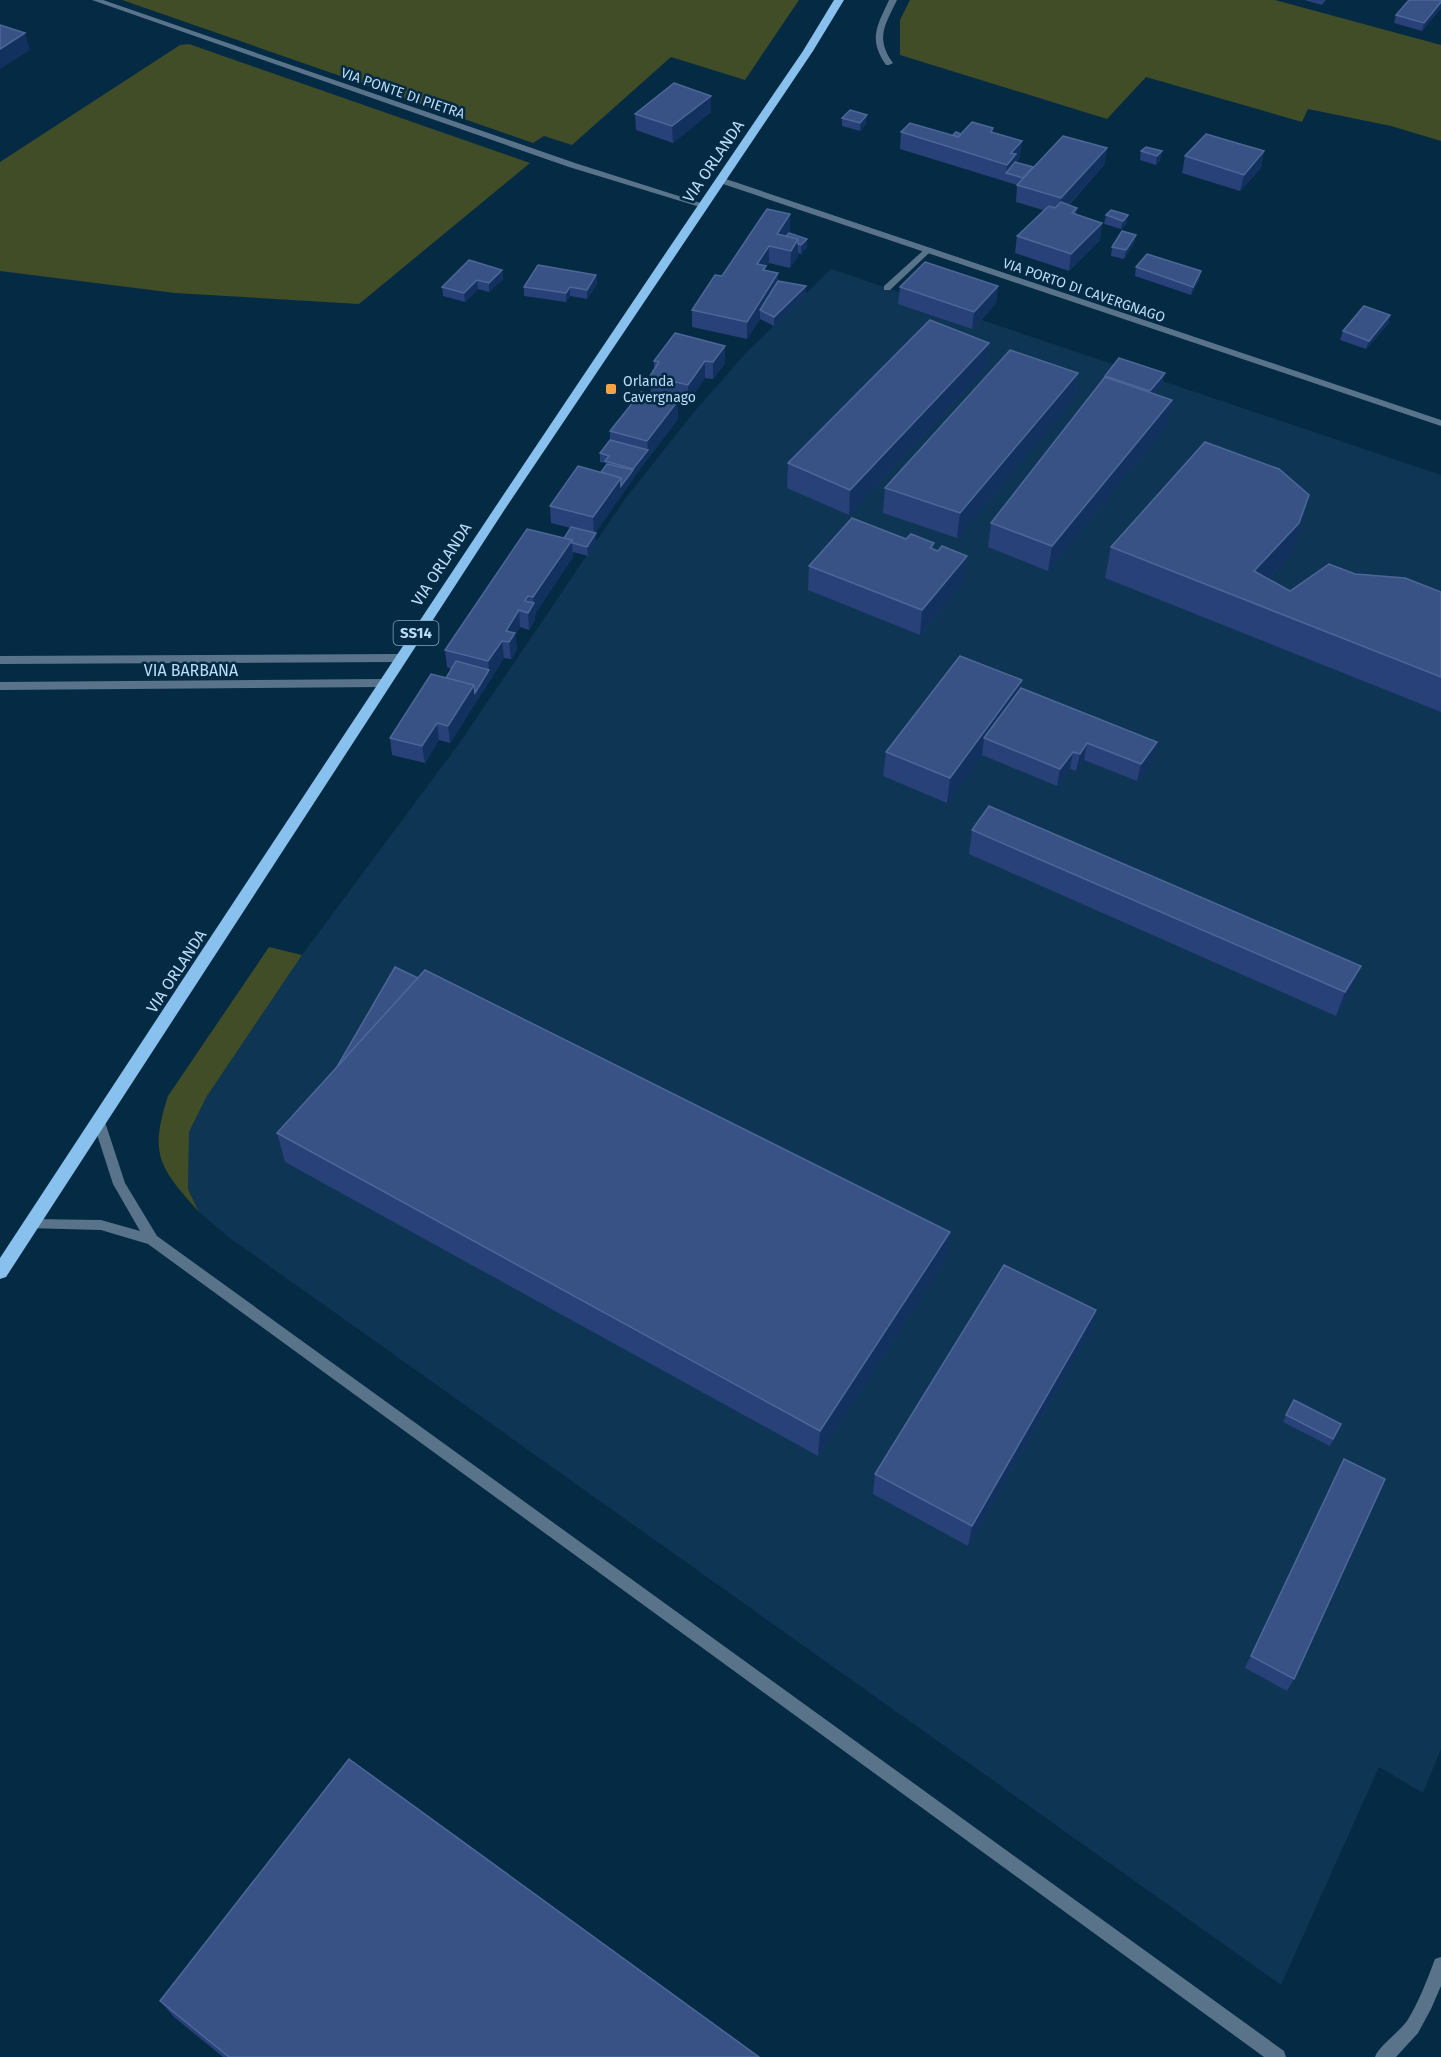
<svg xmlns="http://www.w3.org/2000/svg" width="1441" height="2057" viewBox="0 0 1441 2057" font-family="'Fira Sans',sans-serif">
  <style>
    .built { fill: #0e3654 }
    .green { fill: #404d26 }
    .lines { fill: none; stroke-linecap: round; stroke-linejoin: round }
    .lane { fill: #59748a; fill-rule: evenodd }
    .street { fill: #59748a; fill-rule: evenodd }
    .primary { fill: #88c0ee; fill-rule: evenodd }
    .wall { fill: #284179 }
    .shaded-wall { fill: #13315e }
    .building { fill: #385286; stroke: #4d6798; stroke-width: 1.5 }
    .poi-dot { fill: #f6a247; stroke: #052a44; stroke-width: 2 }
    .labels { text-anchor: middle; stroke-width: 5; stroke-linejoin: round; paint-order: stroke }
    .far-street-label { font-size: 14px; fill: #bcddf9; stroke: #052a44 }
    .far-poi-label { font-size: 14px; fill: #bcddf9; stroke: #052a44; text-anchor: start }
    .shield { fill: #052a44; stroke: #85a7c3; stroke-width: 1.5 }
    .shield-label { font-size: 15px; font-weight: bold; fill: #bcddf9 }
    .street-label { font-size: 16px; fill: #bcddf9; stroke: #052a44 }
  </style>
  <rect width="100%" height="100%" fill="#052a44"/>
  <path class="built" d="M831,269L908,295L924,279L996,303L982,320L1441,475V1749L1423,1793L1379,1767L1281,1985L227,1236L199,1212L188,1189L189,1132L207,1096L302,955L461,741L625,499L694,412L745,354Z"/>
  <g class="green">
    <path d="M122,0H799L745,80L671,57L572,145L544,136L533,143Z"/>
    <path d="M910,0H1275L1441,45V141L1391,126L1308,109L1302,122L1146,77L1107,119L900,55V20Z"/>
    <path d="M189,44L530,163L359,304L175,293L0,271V162L180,45Z"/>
    <path d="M269,947L302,955L207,1096L189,1132L188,1189L199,1212C159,1167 149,1155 168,1096Z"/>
  </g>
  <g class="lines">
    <g class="lane">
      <path d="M926,248L930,251L929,253L890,290H884V286Z"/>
      <path d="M99,1117L103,1118L105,1122L125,1183L157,1236L1284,2051L1286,2057H1264L148,1244L101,1230L26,1228L25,1224L26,1220L31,1219L101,1220L140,1231L113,1184L93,1122L95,1118Z"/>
      <path d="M1441,1957V1986L1431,2009L1418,2033L1396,2057H1375C1379,2046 1398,2033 1407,2021C1419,2002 1427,1980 1435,1959Z"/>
    </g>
    <g class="street">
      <path d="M92,0H103L575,163L707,205L700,207L569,167Z"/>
      <path d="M889,0H897C885,25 875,38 893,63L889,65H886C868,39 877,26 889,0Z"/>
      <path d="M717,178H723L1441,420V426L717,182Z"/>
      <path d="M399,654L404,658L399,662L0,664V656Z"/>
      <path d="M382,679L387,683L382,687L0,690V682Z"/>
    </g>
    <path class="primary" d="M834,0H844L813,51L505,509L6,1277L0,1279V1258C265,854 530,450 803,51Z"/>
  </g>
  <g class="wall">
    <path d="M1304,0H1326L1322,5Z"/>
    <path d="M1441,0V8L1422,31L1394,23L1396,15Z"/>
    <path d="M711,112L673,143L636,130L635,114Z"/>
    <path d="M842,118L866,124L860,131L842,126Z"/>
    <path d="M901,132L953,135L961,134L993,132L1020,157L1016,162L1033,167L1107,148L1104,165L1069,205L1077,208L1076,214L1102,223L1100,240L1069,271L1015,253L1017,236L1043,210L1016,202L1017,185L900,149Z"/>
    <path d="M1141,151H1162L1160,160L1156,165L1140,160Z"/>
    <path d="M1264,151L1261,168L1240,191L1182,173L1185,156Z"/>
    <path d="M790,214V231L787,236L807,247L801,254L798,253V256L790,268L769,263L766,268V270L778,273V281L806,294L774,326L760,319L747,339L692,327V310Z"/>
    <path d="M1106,215H1128L1126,224L1121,229L1104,224Z"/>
    <path d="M1136,235L1134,243L1124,259L1111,256L1112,247Z"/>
    <path d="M1136,267L1201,271L1199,280L1191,295L1135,276Z"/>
    <path d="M502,270L503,279L489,292L478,289L465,302L443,296L442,287Z"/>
    <path d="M596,275L597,284L587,299L570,296L566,302L524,296V287Z"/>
    <path d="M998,286L996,303L972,329L898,304L900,287Z"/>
    <path d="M1390,315L1388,324L1366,349L1340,340L1343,331Z"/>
    <path d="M989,343L986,368L849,515L787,488L788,463Z"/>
    <path d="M725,346V363L713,379L705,378L688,402L651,393L650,376L654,369V361Z"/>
    <path d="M1078,373L1075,397L957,538L883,513L885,488Z"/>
    <path d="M1105,376L1163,381L1153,394L1172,400L1167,425L1048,571L988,547L991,523L1104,378Z"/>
    <path d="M677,402L678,419L633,478V479L595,533L596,542L588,556L573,552V557L535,614V620L529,630L520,627L515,635L517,650L511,659L504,658L450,743L439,740L425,763L392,755L390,738L446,678L451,669L447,667L445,650L564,538L571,528L551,523L550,506L601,472L606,466V463L600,462V453L610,440V431Z"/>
    <path d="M1309,495L1300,526L1291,554L1268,579L1290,591L1355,574L1441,592V712L1105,578L1111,547Z"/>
    <path d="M906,539L934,543L933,549L964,581L920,635L808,590L809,566Z"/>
    <path d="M1022,680L1021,688L1153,759L1137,781L1084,760L1076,771L1070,769L1057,786L982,755L947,803L883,776L886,752Z"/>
    <path d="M972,830L1352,989L1336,1016L969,854Z"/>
    <path d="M277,1133L950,1232L945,1260L818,1456L285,1162Z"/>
    <path d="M1096,1310L1090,1332L968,1546L873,1494L875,1474Z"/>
    <path d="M1286,1415L1341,1424L1330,1446L1283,1422Z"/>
    <path d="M1344,1459L1294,1679L1287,1691L1245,1668Z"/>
    <path d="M160,2001L759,2057H223L174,2017Z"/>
  </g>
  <g class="shaded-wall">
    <path d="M1441,2V8L1422,31L1424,23Z"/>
    <path d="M25,33L30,50L0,69V49Z"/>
    <path d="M711,96V112L673,143L672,126Z"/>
    <path d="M867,115L866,124L860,131V123Z"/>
    <path d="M1022,141L1020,157L1006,173L1007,165L1011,153Z"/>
    <path d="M1107,148L1104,165L1059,215L1061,198Z"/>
    <path d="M1162,151L1160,160L1156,165L1157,156Z"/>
    <path d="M1264,151L1261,168L1240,191L1244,175Z"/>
    <path d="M790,214V231L784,240L777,234Z"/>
    <path d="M1128,215L1126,224L1121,229L1123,221Z"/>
    <path d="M1102,223L1100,240L1069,271L1071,254Z"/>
    <path d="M1136,235L1134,243L1124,259L1126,250Z"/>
    <path d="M798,239V256L790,268L791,251Z"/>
    <path d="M807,239V247L801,254V245Z"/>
    <path d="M769,246V263L766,268L765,283L757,264Z"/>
    <path d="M502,270L503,279L489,292V283Z"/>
    <path d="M1201,271L1199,280L1191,295L1193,287Z"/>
    <path d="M778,273V290L760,310V319L747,339V322Z"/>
    <path d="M596,275L597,284L587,299V290Z"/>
    <path d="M477,280L478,289L465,302L464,293Z"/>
    <path d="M806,286V294L774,326V317Z"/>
    <path d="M998,286L996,303L972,329L974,312Z"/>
    <path d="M570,287V296L566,302V293Z"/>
    <path d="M1390,315L1388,324L1366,349L1369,341Z"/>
    <path d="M989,343L986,368L849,515L850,490Z"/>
    <path d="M725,346V363L713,379V362Z"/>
    <path d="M705,361V378L688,402V385Z"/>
    <path d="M1078,373L1075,397L957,538L960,513Z"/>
    <path d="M1165,373L1163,381L1149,399L1150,391Z"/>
    <path d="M1172,400L1167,425L1048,571L1052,546Z"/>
    <path d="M677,402L678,419L633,478V469L648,450L647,441Z"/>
    <path d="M633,470V479L622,495L621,486Z"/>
    <path d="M621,478L622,495L594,535L593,517Z"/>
    <path d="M1309,495L1300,526L1291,554L1247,601L1254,571Z"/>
    <path d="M596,533V542L588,556L587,547Z"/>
    <path d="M572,540L573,557L535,614L533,597Z"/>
    <path d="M967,556L964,581L920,635L922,610Z"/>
    <path d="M528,596L529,610L534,603L535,620L529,630L528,613L525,601Z"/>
    <path d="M519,610L520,627L515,635L517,650L511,659L509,642L506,631Z"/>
    <path d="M502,641L504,658L450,743L448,726L474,685L489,670L488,661Z"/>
    <path d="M1022,680L1018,705L984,738L982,755L947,803L950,778Z"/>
    <path d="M437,723L439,740L425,763L422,746Z"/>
    <path d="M1157,742L1153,759L1137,781L1141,764Z"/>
    <path d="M1087,743L1084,760L1076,771L1080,754Z"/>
    <path d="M1073,752L1070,769L1057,786L1060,769Z"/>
    <path d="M1361,966L1352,989L1336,1016L1345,992Z"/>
    <path d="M950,1232L945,1260L818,1456L820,1431Z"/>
    <path d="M1096,1310L1090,1332L968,1546L972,1526Z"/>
  </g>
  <g class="building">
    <path d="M1409,0H1441V2L1424,23L1396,15Z"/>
    <path d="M0,25L25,33L0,49Z"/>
    <path d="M674,83L711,96L672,126L635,114Z"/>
    <path d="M850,110L867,115L860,123L842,118Z"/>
    <path d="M972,122L993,128L991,132L1022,141L1011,153L1016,154L1007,165L901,132L910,123L958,137Z"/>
    <path d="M956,132L961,134L958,137L953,135Z"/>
    <path d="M1206,134L1264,151L1244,175L1185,156Z"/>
    <path d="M1063,136L1107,148L1061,198L1017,185Z"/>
    <path d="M1146,147L1162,151L1157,156L1141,151Z"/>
    <path d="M1015,162L1033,167L1023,178L1006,173Z"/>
    <path d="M1061,202L1077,208L1072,213L1102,223L1071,254L1017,236L1049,206L1055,208Z"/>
    <path d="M767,209L790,214L777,234L798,239L791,251L769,246L757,264L766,266L763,270L778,273L747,322L692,310L715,275L722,276Z"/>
    <path d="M1111,210L1128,215L1123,221L1106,215Z"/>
    <path d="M1122,231L1136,235L1126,250L1112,247Z"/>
    <path d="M789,233L807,239L801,245L798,244V239L786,236Z"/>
    <path d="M1147,254L1201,271L1193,287L1136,267Z"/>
    <path d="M469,260L502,270L489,283L477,280L464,293L442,287Z"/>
    <path d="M925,262L998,286L974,312L900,287Z"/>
    <path d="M538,265L596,275L587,290L570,287L566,293L524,287Z"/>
    <path d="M778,281L806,286L774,317L760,310Z"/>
    <path d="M1364,306L1390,315L1369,341L1343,331Z"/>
    <path d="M930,320L989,343L850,490L788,463Z"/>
    <path d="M675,333L725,346L713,362L705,361L688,385L650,376L659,362L654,361Z"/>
    <path d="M1010,350L1078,373L960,513L885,488Z"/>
    <path d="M1119,358L1165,373L1150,391L1105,376Z"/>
    <path d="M1105,377L1172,400L1052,546L991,523Z"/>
    <path d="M641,392L677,402L647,441L610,431Z"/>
    <path d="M610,440L648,450L633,469L605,461L609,456L600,453Z"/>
    <path d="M1205,442L1279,469L1309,495L1299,523L1254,571L1290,591L1329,564L1355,574L1405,578L1441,592V677L1111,547Z"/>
    <path d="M607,464L633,470L621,486V478L601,472Z"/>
    <path d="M578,466L621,478L593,517L550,506Z"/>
    <path d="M852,518L906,539L911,534L934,543L930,548L938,551L942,546L967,556L922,610L809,566Z"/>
    <path d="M571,527L596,533L587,547L572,543V540L564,538Z"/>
    <path d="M527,529L572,540L533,597L528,596L525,601L534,603L528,613L519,610L506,631L515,633L509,642L502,641L488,661L445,650Z"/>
    <path d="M960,656L1022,680L950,778L886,752Z"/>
    <path d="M456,661L489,670L475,693L474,685L446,678Z"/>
    <path d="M431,674L474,685L448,726L437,723L422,746L390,738Z"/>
    <path d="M1021,688L1157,742L1141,764L1087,743L1080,754L1073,752L1060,769L984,738Z"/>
    <path d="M989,806L1361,966L1345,992L972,830Z"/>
    <path d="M395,967L418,978L337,1067Z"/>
    <path d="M425,970L950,1232L820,1431L277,1133Z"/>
    <path d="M1004,1265L1096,1310L972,1526L875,1474Z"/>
    <path d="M1294,1400L1341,1424L1333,1439L1286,1415Z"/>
    <path d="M1344,1459L1385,1479L1294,1679L1251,1656Z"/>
    <path d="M349,1759L759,2057H229L160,2001Z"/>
  </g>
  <rect class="poi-dot" x="605" y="383" width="12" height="12" rx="3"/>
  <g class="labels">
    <g class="far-street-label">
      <text transform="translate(403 93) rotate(19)" y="5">VIA PONTE DI PIETRA</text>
      <text transform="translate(1084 290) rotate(19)" y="5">VIA PORTO DI CAVERGNAGO</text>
    </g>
    <g class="far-poi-label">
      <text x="623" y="386">Orlanda<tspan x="623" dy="16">Cavergnago</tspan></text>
    </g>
    <rect class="shield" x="393.5" y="621" width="45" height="24" rx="4.5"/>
    <g class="shield-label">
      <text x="416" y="638">SS14</text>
    </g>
    <g class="street-label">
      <text transform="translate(713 161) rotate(-56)" y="6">VIA ORLANDA</text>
      <text transform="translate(441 564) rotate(-57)" y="6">VIA ORLANDA</text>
      <text x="191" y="676">VIA BARBANA</text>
      <text transform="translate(176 971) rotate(-57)" y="6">VIA ORLANDA</text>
    </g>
  </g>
</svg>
